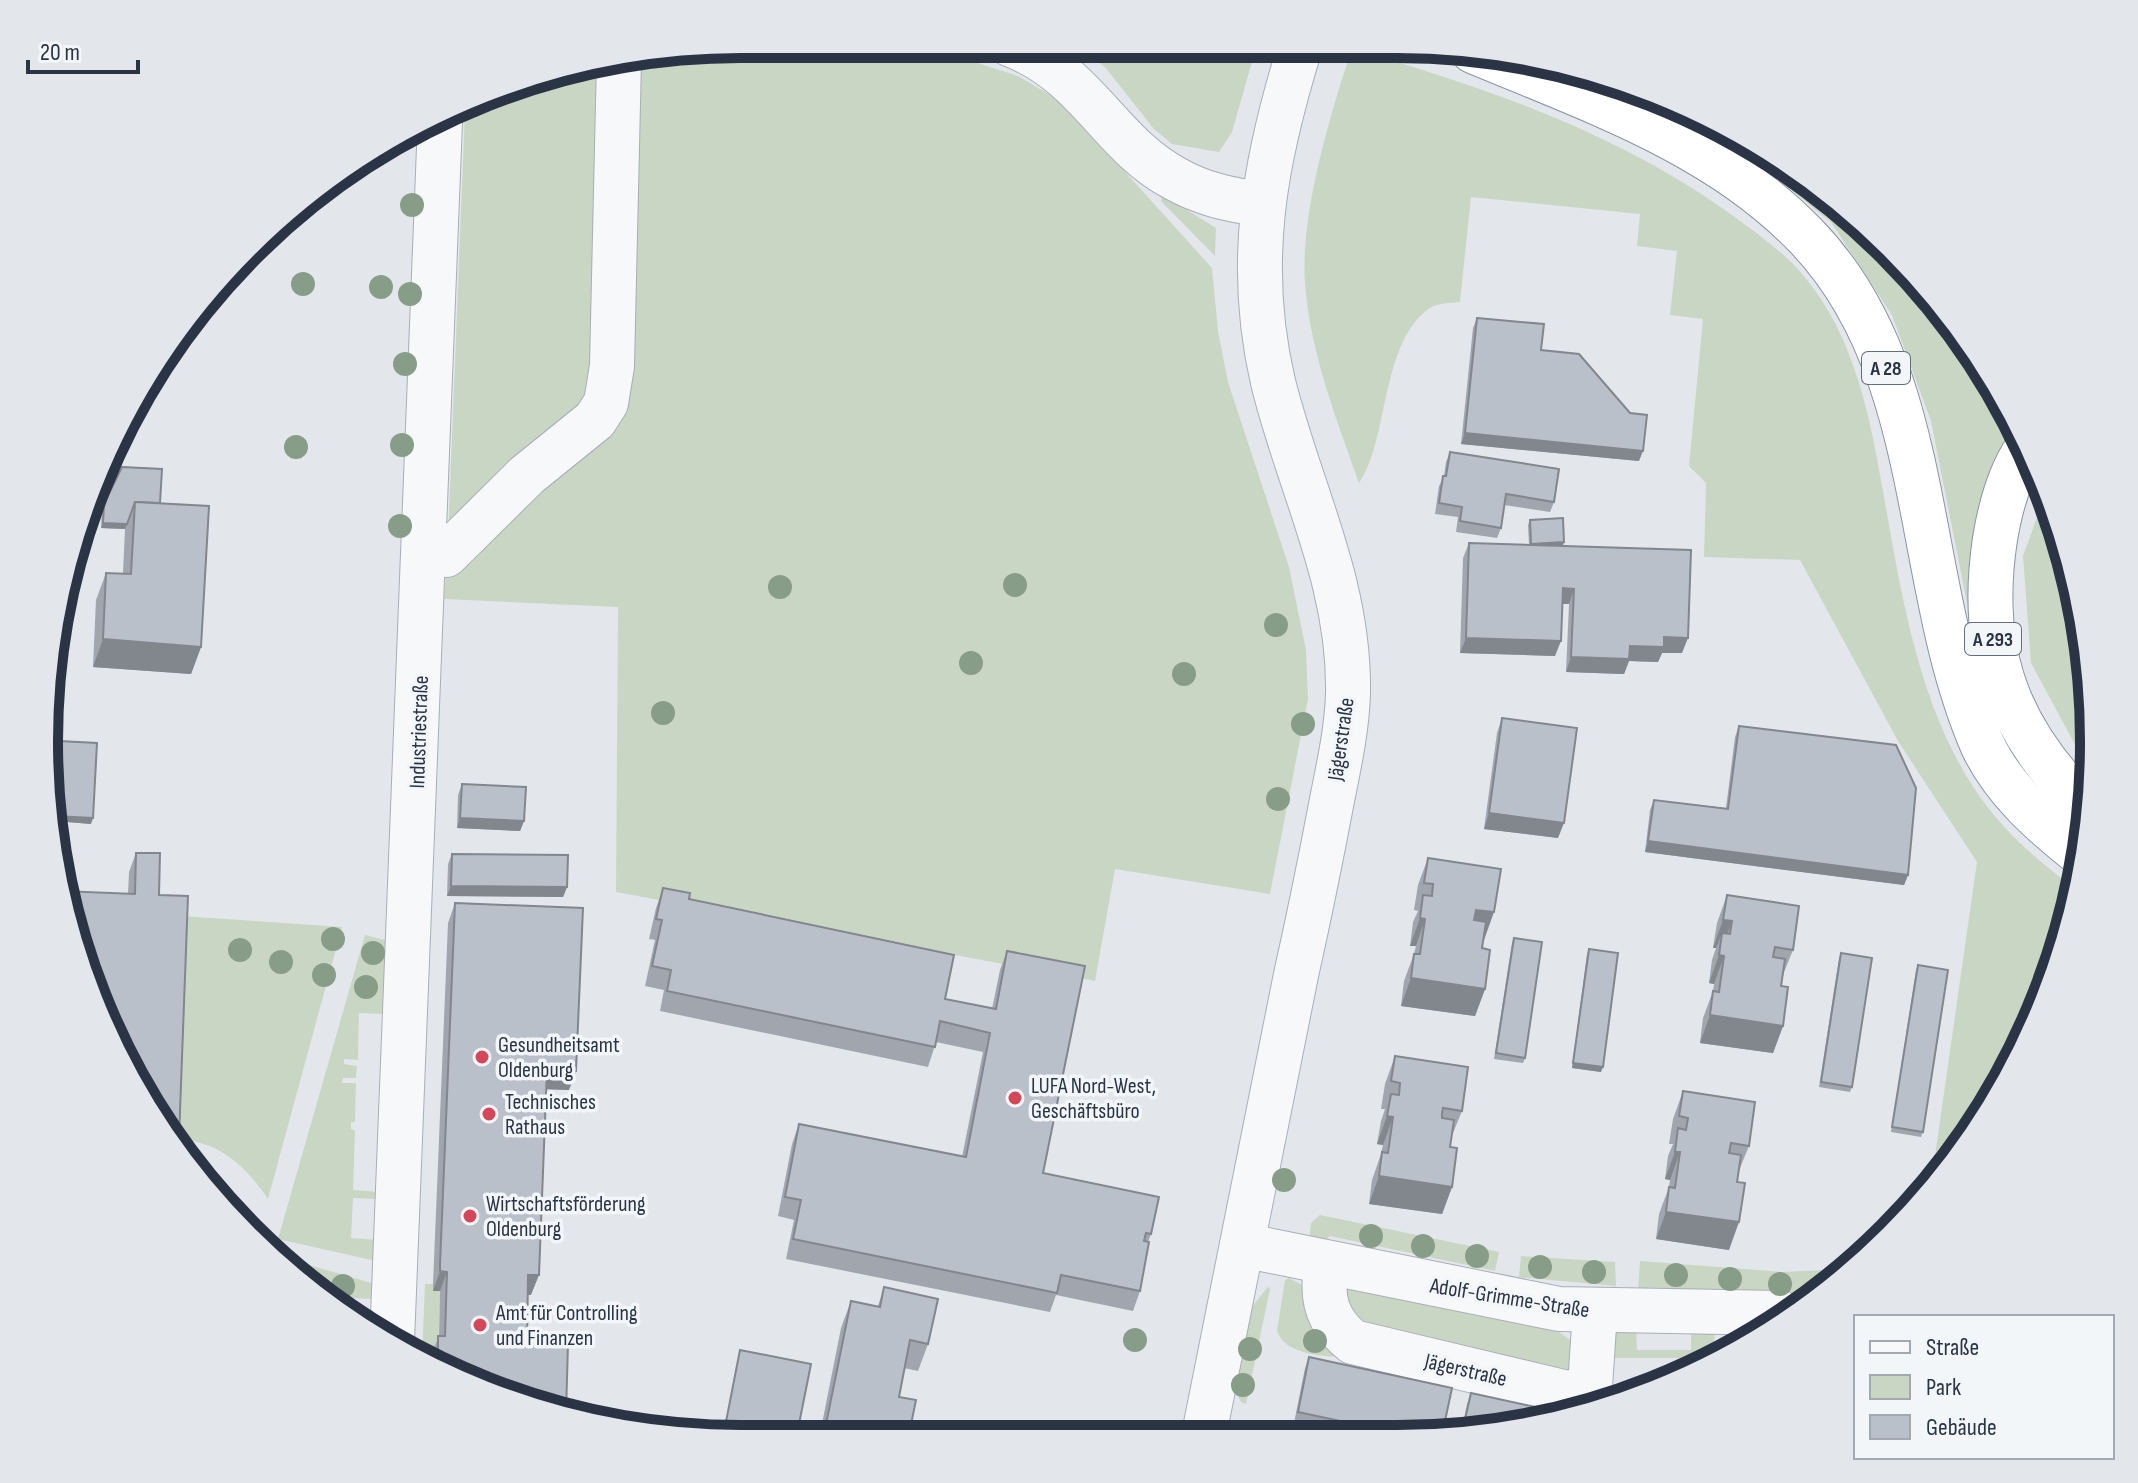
<svg xmlns="http://www.w3.org/2000/svg" width="2138" height="1483" viewBox="0 0 2138 1483" font-family="'Sofia Sans Condensed',sans-serif">
  <style>
    .green { fill: #c9d6c4 }
    .lines { fill: none; stroke-linecap: round; stroke-linejoin: round }
    .minor-casing { stroke: #a8aeb7; stroke-width: 46 }
    .highway-casing { stroke: #8a94a3; stroke-width: 46 }
    .minor { stroke: #f7f8fa; stroke-width: 44 }
    .highway { stroke: #fff; stroke-width: 44 }
    .tree { fill: #889d88 }
    .wall { fill: #a0a5ae }
    .shaded-wall { fill: #82868d }
    .building { fill: #bac0ca; stroke: #82868d; stroke-width: 2 }
    .poi-dot { fill: #d34759; stroke: #f3f6f9; stroke-width: 3 }
    .labels { text-anchor: middle; stroke-width: 7; stroke-linejoin: round; paint-order: stroke }
    .shield { fill: #f3f6f9; stroke: #666e7b; stroke-width: 2 }
    .shield-label { font-size: 20px; font-weight: bold; fill: #2a3445 }
    .street-label { font-size: 22px; fill: #2a3445; stroke: #f3f6f9 }
    .poi-label { font-size: 22px; fill: #2a3445; stroke: #f3f6f9; text-anchor: start }
    .rim { fill: none; stroke: #2a3445; stroke-width: 10 }
  </style>
  <rect width="100%" height="100%" fill="#e3e7ec"/>
  <g class="green">
    <path d="M742,44H919L1018,76L1062,102L1212,268L1218,331L1228,382L1289,567L1306,650L1308,699L1270,894L1115,869L1095,981L616,892L618,607L444,599L446,575L595,436L630,59Z"/>
    <path d="M1072,44H1257L1232,132L1219,152L1172,144L1154,129L1105,67Z"/>
    <path d="M1352,49C1486,87 1618,133 1732,215C1752,230 1775,246 1793,264C1852,325 1869,410 1883,491C1901,592 1918,707 1978,794C2004,832 2040,863 2077,890L2041,1009L1976,1129L1931,1184L1977,862L1898,741L1800,560L1704,557L1706,483L1689,466L1703,319L1670,315L1677,251L1637,246L1640,214L1471,197L1460,302C1451,303 1437,303 1430,308C1380,342 1389,441 1359,483C1336,418 1310,352 1305,283C1300,215 1330,114 1352,49Z"/>
    <path d="M607,62L599,392L448,539L465,111L561,68Z"/>
    <path d="M1732,134L1747,139L1890,249L1977,354L2018,432L1992,472L1969,566L1971,623L1931,421L1892,315L1831,222L1760,165L1726,146Z"/>
    <path d="M1161,194L1216,228L1215,256L1161,201Z"/>
    <path d="M2046,493L2081,606L2094,742L2092,762L2079,752L2031,663L2023,556Z"/>
    <path d="M181,916L342,927L268,1199C253,1177 236,1158 212,1147C198,1141 181,1141 173,1129Z"/>
    <path d="M365,935L389,941L386,1014L359,1013L358,1060L344,1059V1064L357,1066L356,1078H343L342,1083H356L355,1122H351V1129L355,1131L353,1190L379,1192L378,1199L353,1198L351,1238L377,1240L376,1261L278,1239Z"/>
    <path d="M1320,1215L1499,1252L1495,1271L1330,1236L1320,1245L1309,1242L1311,1223Z"/>
    <path d="M274,1255L375,1284V1299L348,1298L347,1315Z"/>
    <path d="M1521,1256L1615,1262L1616,1286L1519,1277Z"/>
    <path d="M1640,1261L1782,1272L1825,1270L1800,1298L1791,1300L1638,1289Z"/>
    <path d="M1289,1278L1304,1286L1342,1357C1320,1356 1285,1354 1277,1331L1285,1280Z"/>
    <path d="M1343,1282L1553,1328L1582,1348L1576,1383L1342,1320Z"/>
    <path d="M425,1284H433L440,1291L438,1356L431,1363L422,1358Z"/>
    <path d="M1268,1287L1270,1289L1246,1404L1241,1402L1235,1390L1251,1308Z"/>
    <path d="M1611,1322L1636,1324L1637,1350H1691V1323L1715,1322L1714,1346L1734,1347L1718,1358H1608Z"/>
  </g>
  <g class="lines">
    <g class="minor-casing">
      <g id="minor">
        <path d="M1009,44C1087,73 1109,143 1174,178C1202,194 1230,200 1261,204"/>
        <path d="M446,555L527,475L595,420L606,403L612,366L619,60"/>
        <path d="M1242,1245L1559,1309L1781,1313"/>
        <path d="M1327,1265C1320,1297 1327,1322 1353,1342L1563,1392L1580,1393L1590,1387L1595,1311"/>
        <path d="M392,1342L440,122"/>
        <path d="M1203,1439C1235,1285 1264,1130 1296,975C1309,917 1321,858 1332,800C1339,765 1347,729 1348,693C1350,581 1299,488 1273,382C1245,262 1265,159 1301,44"/>
      </g>
    </g>
    <g class="highway-casing">
      <g id="highway">
        <path d="M1473,51C1589,100 1715,142 1805,235C1937,370 1911,580 1982,744C2003,790 2044,825 2083,856"/>
        <path d="M2027,448C2009,474 2000,509 1995,539C1978,650 2007,731 2087,808"/>
      </g>
    </g>
    <use href="#minor" class="minor"/>
    <use href="#highway" class="highway"/>
  </g>
  <g class="tree">
    <circle cx="412" cy="205" r="12"/>
    <circle cx="303" cy="284" r="12"/>
    <circle cx="381" cy="287" r="12"/>
    <circle cx="410" cy="294" r="12"/>
    <circle cx="405" cy="364" r="12"/>
    <circle cx="402" cy="445" r="12"/>
    <circle cx="296" cy="447" r="12"/>
    <circle cx="400" cy="526" r="12"/>
    <circle cx="1015" cy="585" r="12"/>
    <circle cx="780" cy="587" r="12"/>
    <circle cx="1276" cy="625" r="12"/>
    <circle cx="971" cy="663" r="12"/>
    <circle cx="1184" cy="674" r="12"/>
    <circle cx="663" cy="713" r="12"/>
    <circle cx="1303" cy="724" r="12"/>
    <circle cx="1278" cy="799" r="12"/>
    <circle cx="333" cy="939" r="12"/>
    <circle cx="240" cy="950" r="12"/>
    <circle cx="373" cy="953" r="12"/>
    <circle cx="281" cy="962" r="12"/>
    <circle cx="324" cy="975" r="12"/>
    <circle cx="366" cy="987" r="12"/>
    <circle cx="1284" cy="1180" r="12"/>
    <circle cx="1371" cy="1236" r="12"/>
    <circle cx="1423" cy="1246" r="12"/>
    <circle cx="1477" cy="1256" r="12"/>
    <circle cx="1540" cy="1267" r="12"/>
    <circle cx="1594" cy="1272" r="12"/>
    <circle cx="1676" cy="1275" r="12"/>
    <circle cx="1730" cy="1279" r="12"/>
    <circle cx="1780" cy="1284" r="12"/>
    <circle cx="343" cy="1286" r="12"/>
    <circle cx="1135" cy="1340" r="12"/>
    <circle cx="1315" cy="1341" r="12"/>
    <circle cx="1250" cy="1349" r="12"/>
    <circle cx="1243" cy="1385" r="12"/>
  </g>
  <g class="wall">
    <path d="M1477,318L1541,350L1639,461L1461,444L1473,328Z"/>
    <path d="M1450,452L1554,502L1550,512L1504,505L1501,528L1497,538L1456,532L1458,517L1435,514L1439,486L1444,476L1446,462Z"/>
    <path d="M160,503L201,647L191,674L93,667L96,600L106,573H123L125,529L101,528L102,509L104,504Z"/>
    <path d="M1530,520L1564,542L1563,546L1682,653H1662L1658,662L1629,661L1624,674L1566,672L1569,604H1562L1555,656L1460,653L1463,558L1469,543L1529,545L1528,525Z"/>
    <path d="M1502,718L1558,838L1484,829L1497,733Z"/>
    <path d="M1739,726L1908,875L1904,885L1645,852L1650,810L1654,800L1726,808L1735,737Z"/>
    <path d="M59,741L91,824L56,821L54,784L57,746Z"/>
    <path d="M462,784L524,821L520,831L457,828L458,795Z"/>
    <path d="M136,853L159,895L128,894L129,872Z"/>
    <path d="M452,854L567,887L563,897L447,896L448,864Z"/>
    <path d="M1428,858L1484,940L1482,948L1485,989L1475,1016L1401,1006L1404,981L1414,954L1416,946H1410L1413,922L1418,911L1414,910L1418,885Z"/>
    <path d="M663,888L945,999L992,1009L1000,970L1007,951L1043,1173L1151,1234L1148,1242L1140,1291L1133,1311L1056,1295L1050,1312L786,1259L794,1220L778,1216L792,1144L799,1124L962,1157L983,1052L936,1042L928,1067L660,1011L664,990L645,986L655,940L649,939L656,908Z"/>
    <path d="M1727,895L1793,950L1782,977L1781,986L1783,1026L1773,1053L1700,1043L1703,1018L1713,991L1714,984L1709,983L1712,960L1716,948H1713L1717,923Z"/>
    <path d="M455,903L569,1090L546,1089L531,1295H528L474,1386L431,1363V1355L439,1336L440,1291H433V1284L448,923Z"/>
    <path d="M1514,938L1525,1058L1523,1063L1494,1059L1512,943Z"/>
    <path d="M1589,949L1601,1072L1572,1068L1587,954Z"/>
    <path d="M1841,953L1852,1087L1850,1092L1819,1087L1839,958Z"/>
    <path d="M1918,965L1923,1132L1921,1137L1891,1132L1916,970Z"/>
    <path d="M1395,1056L1462,1111L1451,1138L1450,1147L1452,1187L1442,1214L1369,1204L1372,1180L1381,1154L1383,1145L1377,1144L1381,1121L1385,1109H1381L1385,1084Z"/>
    <path d="M1683,1091L1749,1146L1738,1173L1729,1250L1656,1239L1659,1214L1669,1187L1670,1180L1665,1179L1668,1156L1673,1144H1669L1673,1119Z"/>
    <path d="M884,1287L928,1344L918,1371L904,1368L899,1397L908,1439H819L841,1328L851,1301L878,1306Z"/>
    <path d="M1309,1357L1442,1435L1397,1439H1371L1294,1423L1305,1368Z"/>
    <path d="M1471,1393L1532,1426L1461,1433L1467,1404Z"/>
  </g>
  <g class="shaded-wall">
    <path d="M1465,433L1643,451L1639,461L1461,444Z"/>
    <path d="M103,523L127,524L125,529L101,528Z"/>
    <path d="M1564,542L1562,547L1529,550L1531,544Z"/>
    <path d="M1563,588L1574,589L1569,604H1557Z"/>
    <path d="M1664,637L1688,638L1682,653H1662L1658,662L1629,661L1624,674L1566,672L1571,657L1630,646Z"/>
    <path d="M1466,638L1561,641L1555,656L1460,653Z"/>
    <path d="M103,639L201,647L191,674L93,667Z"/>
    <path d="M1489,813L1564,823L1558,838L1484,829Z"/>
    <path d="M55,816L93,818L91,824L56,821Z"/>
    <path d="M460,818L524,821L520,831L457,828Z"/>
    <path d="M1648,841L1908,875L1904,885L1645,852Z"/>
    <path d="M451,886L567,887L563,897L447,896Z"/>
    <path d="M1476,910L1494,912L1484,940L1466,938Z"/>
    <path d="M1420,918L1425,919L1416,946H1410Z"/>
    <path d="M1723,920L1732,921L1722,949V933L1716,948H1713Z"/>
    <path d="M1719,955L1724,956L1714,984L1709,983Z"/>
    <path d="M1411,978L1485,989L1475,1016L1401,1006Z"/>
    <path d="M1710,1015L1783,1026L1773,1053L1700,1043Z"/>
    <path d="M1573,1063L1603,1067L1601,1072L1572,1068Z"/>
    <path d="M547,1069L576,1071L569,1090L540,1089Z"/>
    <path d="M1387,1116L1393,1117L1383,1145L1377,1144Z"/>
    <path d="M1675,1152H1680L1670,1180L1665,1179Z"/>
    <path d="M1379,1176L1452,1187L1442,1214L1369,1204Z"/>
    <path d="M1666,1212L1739,1222L1729,1250L1656,1239Z"/>
    <path d="M440,1271L447,1272L440,1291H433Z"/>
    <path d="M528,1275H539L531,1295H521Z"/>
  </g>
  <g class="building">
    <path d="M1477,318L1544,324L1541,350L1579,354L1630,413L1647,415L1643,451L1465,433Z"/>
    <path d="M1450,452L1559,469L1554,502L1506,494L1501,528L1460,521L1462,507L1439,503L1443,476H1446Z"/>
    <path d="M122,467L162,469L160,503L135,502L127,524L103,523L104,504Z"/>
    <path d="M135,502L209,506L201,647L103,639L106,573L131,574Z"/>
    <path d="M1563,518L1564,542L1531,544L1530,520Z"/>
    <path d="M1469,543L1691,550L1688,638L1664,637V647L1630,646L1629,659L1571,657L1574,589L1563,588L1561,641L1466,638Z"/>
    <path d="M1502,718L1577,728L1564,823L1489,813Z"/>
    <path d="M1739,726L1896,745L1916,788L1908,875L1648,841L1654,800L1728,809Z"/>
    <path d="M59,741L97,743L93,818L55,816V801Z"/>
    <path d="M462,784L526,787L524,821L460,818Z"/>
    <path d="M136,853H160L159,895L188,896L179,1138L116,1050L62,891L135,894Z"/>
    <path d="M452,854L568,855L567,887L451,886Z"/>
    <path d="M1428,858L1501,869L1494,912L1476,910L1474,920L1486,922L1482,948L1490,950L1485,989L1411,978L1414,954H1420L1425,919L1420,918L1423,895L1432,896L1433,884L1424,883Z"/>
    <path d="M663,888L690,893L689,899L954,955L945,999L996,1009L1007,951L1085,966L1043,1173L1159,1197L1151,1234L1146,1233L1144,1241L1149,1242L1140,1291L1061,1275L1057,1293L793,1239L801,1200L785,1197L799,1124L966,1157L990,1033L940,1021L935,1047L667,991L671,970L652,966L662,920L656,919Z"/>
    <path d="M1727,895L1799,906L1793,950L1775,947L1773,957L1785,959L1781,986L1788,987L1783,1026L1710,1015L1713,991L1719,992L1724,956L1719,955L1722,933L1730,934L1732,921L1723,920Z"/>
    <path d="M455,903L583,908L576,1071L547,1069L539,1275H528L527,1342L568,1343L566,1414L474,1386L438,1366V1336H445L447,1272L440,1271V1265Z"/>
    <path d="M1514,938L1542,942L1525,1058L1496,1053Z"/>
    <path d="M1589,949L1618,953L1603,1067L1573,1063Z"/>
    <path d="M1841,953L1872,958L1852,1087L1821,1082Z"/>
    <path d="M1918,965L1948,970L1923,1132L1892,1127Z"/>
    <path d="M1395,1056L1468,1067L1462,1111L1443,1108L1442,1113V1118L1454,1120L1450,1147L1457,1148L1452,1187L1379,1176L1382,1152L1388,1153L1393,1117L1387,1116L1391,1094L1399,1095L1400,1083L1391,1081Z"/>
    <path d="M1683,1091L1755,1102L1749,1146L1731,1143L1729,1153L1741,1155L1737,1182L1745,1183L1739,1222L1666,1212L1669,1187L1675,1188L1680,1152H1675L1678,1128L1686,1130L1688,1118L1679,1116Z"/>
    <path d="M884,1287L938,1299L928,1344L910,1340L899,1397L916,1400L908,1439H823L851,1301L880,1307Z"/>
    <path d="M740,1350L811,1364L796,1439H742L723,1437Z"/>
    <path d="M1309,1357L1452,1388L1442,1435L1415,1437L1298,1412Z"/>
    <path d="M1471,1393L1567,1414L1532,1426L1462,1433Z"/>
  </g>
  <g class="poi-dot">
    <circle cx="482" cy="1057" r="8"/>
    <circle cx="1015" cy="1098" r="8"/>
    <circle cx="489" cy="1114" r="8"/>
    <circle cx="470" cy="1216" r="8"/>
    <circle cx="480" cy="1325" r="8"/>
  </g>
  <g class="labels">
    <g class="shield">
      <rect x="1862" y="352" width="48" height="32" rx="6"/>
      <rect x="1965" y="623" width="56" height="32" rx="6"/>
    </g>
    <g class="shield-label">
      <text x="1886" y="375">A 28</text>
      <text x="1993" y="646">A 293</text>
    </g>
    <g class="street-label">
      <text transform="translate(418 732) rotate(-88)" y="8">Industriestraße</text>
      <text transform="translate(1340 739) rotate(-82)" y="8">Jägerstraße</text>
      <text transform="translate(1510 1297) rotate(9)" y="8">Adolf-Grimme-Straße</text>
      <text transform="translate(1466 1369) rotate(13)" y="8">Jägerstraße</text>
    </g>
    <g class="poi-label">
      <text x="498" y="1052">Gesundheitsamt<tspan x="498" dy="25">Oldenburg</tspan></text>
      <text x="1031" y="1093">LUFA Nord-West,<tspan x="1031" dy="25">Geschäftsbüro</tspan></text>
      <text x="505" y="1109">Technisches<tspan x="505" dy="25">Rathaus</tspan></text>
      <text x="486" y="1211">Wirtschaftsförderung<tspan x="486" dy="25">Oldenburg</tspan></text>
      <text x="496" y="1320">Amt für Controlling<tspan x="496" dy="25">und Finanzen</tspan></text>
    </g>
  </g>
  <path d="M0 0H2138V1483H0ZM741 58H1397A683 683 0 0 1 2080 741V742A683 683 0 0 1 1397 1425H741A683 683 0 0 1 58 742V741A683 683 0 0 1 741 58Z" fill="#e3e6eb" fill-rule="evenodd"/>
  <path class="rim" d="M741 58H1397A683 683 0 0 1 2080 741V742A683 683 0 0 1 1397 1425H741A683 683 0 0 1 58 742V741A683 683 0 0 1 741 58Z"/>
  <rect x="1854" y="1315" width="260" height="144" fill="#f3f6f9" stroke="#a3a8b1" stroke-width="2"/>
  <rect x="1870" y="1341" width="40" height="12" fill="#f7f8fa" stroke="#a3a8b1" stroke-width="2"/>
  <text x="1926" y="1355" font-size="24" fill="#2a3445">Straße</text>
  <rect x="1870" y="1375" width="40" height="24" fill="#c9d6c4" stroke="#a3a8b1" stroke-width="2"/>
  <text x="1926" y="1395" font-size="24" fill="#2a3445">Park</text>
  <rect x="1870" y="1415" width="40" height="24" fill="#bac0ca" stroke="#a3a8b1" stroke-width="2"/>
  <text x="1926" y="1435" font-size="24" fill="#2a3445">Gebäude</text>
  <path d="M28 60v12h110v-12" fill="none" stroke="#2a3445" stroke-width="4"/>
  <text x="40" y="60" font-size="24" fill="#2a3445" stroke="#f3f6f9" stroke-width="6" paint-order="stroke">20 m</text>
</svg>
